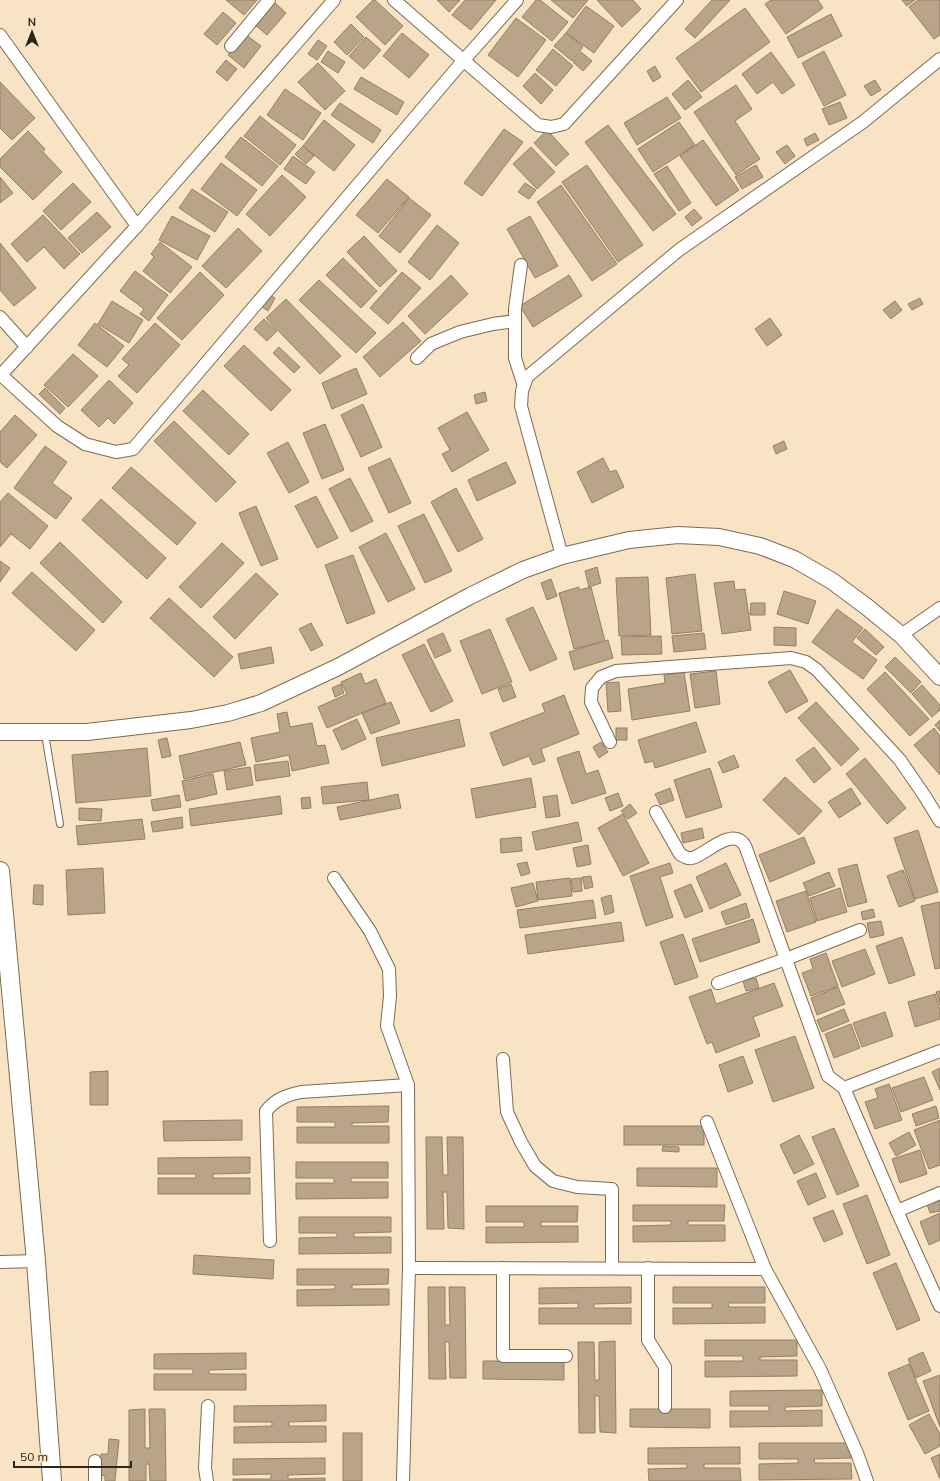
<svg xmlns="http://www.w3.org/2000/svg" width="940" height="1481" viewBox="0 0 940 1481" font-family="Mulish,sans-serif">
  <style>
    .building { fill: #b8a488; stroke: #948065 }
    .lines { fill: none; stroke-linecap: round; stroke-linejoin: round }
    .service-casing { stroke: #7d6b50; stroke-width: 8 }
    .minor-casing { stroke: #7d6b50; stroke-width: 14 }
    .tertiary-casing { stroke: #7d6b50; stroke-width: 18 }
    .secondary-casing { stroke: #7d6b50; stroke-width: 20 }
    .service { stroke: #fff; stroke-width: 6 }
    .minor { stroke: #fff; stroke-width: 12 }
    .tertiary { stroke: #fff; stroke-width: 16 }
    .secondary { stroke: #fff; stroke-width: 18 }
  </style>
  <rect width="100%" height="100%" fill="#f8e3c5"/>
  <g class="building">
    <path d="M226,0H257L244,15Z"/>
    <path d="M373,0H375L403,26L385,45L356,17Z"/>
    <path d="M437,0H460L449,12Z"/>
    <path d="M465,0H496L471,30L452,15Z"/>
    <path d="M536,0H540L568,22L552,41L522,17Z"/>
    <path d="M551,0H588L573,18Z"/>
    <path d="M597,0H633L641,9L622,27Z"/>
    <path d="M712,0H730L695,38L685,29Z"/>
    <path d="M771,0H818L823,8L786,34L765,4Z"/>
    <path d="M902,0H915L907,6Z"/>
    <path d="M918,0H940V35L934,39L909,7Z"/>
    <path d="M274,2L286,13L267,35L254,24Z"/>
    <path d="M586,6L614,26L594,53L566,33Z"/>
    <path d="M745,8L770,42L701,92L676,58Z"/>
    <path d="M223,12L236,23L217,45L204,34Z"/>
    <path d="M831,14L842,36L798,58L787,37Z"/>
    <path d="M516,18L546,40L518,77L488,55Z"/>
    <path d="M351,24L364,37L347,55L334,42Z"/>
    <path d="M402,33L429,55L409,78L383,56Z"/>
    <path d="M566,33L583,47L572,61L554,46Z"/>
    <path d="M245,34L261,46L244,68L228,55Z"/>
    <path d="M366,37L381,50L364,69L349,56Z"/>
    <path d="M318,40L327,46L317,60L308,54Z"/>
    <path d="M553,49L573,66L556,86L536,70Z"/>
    <path d="M328,51L345,62L338,73L321,62Z"/>
    <path d="M824,51L846,95L824,106L802,63Z"/>
    <path d="M581,52L592,61L583,71L573,62Z"/>
    <path d="M771,52L795,85L782,94L773,82L757,94L742,74Z"/>
    <path d="M226,60L237,69L227,81L216,72Z"/>
    <path d="M318,63L345,91L325,110L298,82Z"/>
    <path d="M655,66L661,77L653,82L647,71Z"/>
    <path d="M535,73L553,90L541,104L523,86Z"/>
    <path d="M361,77L404,102L397,115L354,89Z"/>
    <path d="M688,80L702,97L685,110L672,94Z"/>
    <path d="M875,80L881,90L871,96L864,86Z"/>
    <path d="M0,82L35,118L12,140L0,128Z"/>
    <path d="M736,85L752,109L735,121L760,159L736,175L694,112Z"/>
    <path d="M285,89L321,113L303,140L267,115Z"/>
    <path d="M667,97L681,118L637,145L624,123Z"/>
    <path d="M840,102L847,118L829,125L822,109Z"/>
    <path d="M340,103L381,130L373,143L331,115Z"/>
    <path d="M260,116L296,145L280,165L244,136Z"/>
    <path d="M324,120L355,145L334,171L303,146Z"/>
    <path d="M679,122L695,145L653,172L638,149Z"/>
    <path d="M608,125L676,214L653,231L585,142Z"/>
    <path d="M504,129L523,142L482,196L464,183Z"/>
    <path d="M547,130L569,154L556,166L534,143Z"/>
    <path d="M28,131L45,149L43,152L62,172L33,200L0,167V159Z"/>
    <path d="M815,133L819,140L807,146L804,139Z"/>
    <path d="M241,137L278,166L262,186L225,157Z"/>
    <path d="M703,140L739,190L716,206L680,156Z"/>
    <path d="M787,145L795,156L785,164L776,152Z"/>
    <path d="M303,146L314,156L306,164L295,154Z"/>
    <path d="M531,147L555,172L537,189L513,164Z"/>
    <path d="M293,156L315,172L306,184L284,169Z"/>
    <path d="M221,163L257,190L237,216L201,189Z"/>
    <path d="M587,165L643,245L618,262L562,182Z"/>
    <path d="M756,165L763,177L742,189L735,177Z"/>
    <path d="M667,166L691,203L679,211L654,174Z"/>
    <path d="M282,175L306,197L270,236L246,214Z"/>
    <path d="M0,177L13,193L0,203Z"/>
    <path d="M387,179L409,197L378,233L356,215Z"/>
    <path d="M73,183L91,202L61,230L43,211Z"/>
    <path d="M525,183L536,190L529,199L518,192Z"/>
    <path d="M561,185L617,264L592,281L537,202Z"/>
    <path d="M192,189L228,212L215,232L179,208Z"/>
    <path d="M409,198L431,215L400,253L379,236Z"/>
    <path d="M694,209L702,218L692,226L685,217Z"/>
    <path d="M97,212L111,227L82,253L68,238Z"/>
    <path d="M43,215L80,254L64,269L44,247L27,262L11,244Z"/>
    <path d="M172,216L210,236L197,260L159,240Z"/>
    <path d="M530,216L558,266L535,278L507,229Z"/>
    <path d="M437,225L459,243L430,280L408,262Z"/>
    <path d="M238,228L262,251L226,288L202,266Z"/>
    <path d="M364,236L397,271L380,287L347,252Z"/>
    <path d="M160,242L192,267L170,293L143,271L154,257L151,254Z"/>
    <path d="M0,243L36,288L14,306L0,290Z"/>
    <path d="M343,258L377,291L361,308L326,275Z"/>
    <path d="M135,271L168,295L149,321L140,314L144,309L120,291Z"/>
    <path d="M200,272L224,295L182,340L157,318Z"/>
    <path d="M402,272L421,288L388,324L370,308Z"/>
    <path d="M451,275L468,294L425,334L408,316Z"/>
    <path d="M569,275L582,296L533,327L520,306Z"/>
    <path d="M319,280L376,333L356,353L299,300Z"/>
    <path d="M269,295L275,298L268,311L262,307Z"/>
    <path d="M920,298L923,304L912,310L908,304Z"/>
    <path d="M286,299L341,356L320,374L266,318Z"/>
    <path d="M112,301L143,320L129,343L98,324Z"/>
    <path d="M895,301L902,310L891,319L883,310Z"/>
    <path d="M770,318L782,335L767,346L755,329Z"/>
    <path d="M264,319L277,331L267,341L254,329Z"/>
    <path d="M403,322L421,341L380,377L363,357Z"/>
    <path d="M95,323L124,346L107,367L78,345Z"/>
    <path d="M155,323L180,345L137,393L118,376L129,365L122,359Z"/>
    <path d="M244,345L291,390L271,411L224,366Z"/>
    <path d="M279,347L300,367L294,373L273,353Z"/>
    <path d="M73,354L98,376L68,407L44,385Z"/>
    <path d="M356,368L367,394L332,409L322,383Z"/>
    <path d="M109,380L133,403L114,424L108,418L99,427L81,410Z"/>
    <path d="M45,388L65,408L60,414L39,394Z"/>
    <path d="M203,390L249,434L229,455L183,411Z"/>
    <path d="M485,392L487,401L476,404L474,395Z"/>
    <path d="M363,404L382,447L361,457L341,415Z"/>
    <path d="M467,412L489,450L452,472L442,454L450,450L438,428Z"/>
    <path d="M15,415L37,435L7,468L0,462V432Z"/>
    <path d="M174,421L236,482L216,502L154,441Z"/>
    <path d="M325,424L344,470L322,479L303,433Z"/>
    <path d="M784,441L787,449L776,454L773,446Z"/>
    <path d="M288,442L309,482L289,493L267,453Z"/>
    <path d="M45,446L67,462L52,483L72,498L56,519L14,488Z"/>
    <path d="M390,458L411,503L389,513L368,468Z"/>
    <path d="M603,458L610,472L616,470L624,487L592,503L577,472Z"/>
    <path d="M506,462L516,483L477,501L468,480Z"/>
    <path d="M131,467L196,523L177,545L112,488Z"/>
    <path d="M350,478L373,521L351,532L329,489Z"/>
    <path d="M456,488L483,539L458,552L431,502Z"/>
    <path d="M8,493L48,526L30,549L11,534L0,547V502Z"/>
    <path d="M316,496L338,538L317,548L295,506Z"/>
    <path d="M101,499L166,558L147,579L82,520Z"/>
    <path d="M256,506L278,559L261,566L239,513Z"/>
    <path d="M424,514L452,571L425,583L398,526Z"/>
    <path d="M386,533L415,589L388,602L359,547Z"/>
    <path d="M60,542L122,602L103,623L40,563Z"/>
    <path d="M222,543L244,563L201,608L179,587Z"/>
    <path d="M353,555L375,613L347,624L325,565Z"/>
    <path d="M0,561L10,568L0,582Z"/>
    <path d="M597,567L601,583L589,587L585,571Z"/>
    <path d="M32,572L95,630L76,651L12,593Z"/>
    <path d="M256,573L278,594L235,639L213,617Z"/>
    <path d="M695,574L702,631L672,634L666,578Z"/>
    <path d="M648,577L651,635L619,636L616,578Z"/>
    <path d="M551,579L557,596L547,600L541,583Z"/>
    <path d="M734,581L735,590L745,589L751,630L722,634L714,583Z"/>
    <path d="M579,587V590L591,587L605,641L574,649L559,593Z"/>
    <path d="M784,591L816,601L808,624L777,614Z"/>
    <path d="M169,598L233,657L214,677L150,618Z"/>
    <path d="M751,603H765V615H750Z"/>
    <path d="M533,607L557,659L530,671L506,619Z"/>
    <path d="M837,609L863,628L852,642L877,660L863,679L812,642Z"/>
    <path d="M311,623L323,645L311,651L299,629Z"/>
    <path d="M774,627L796,628V646L774,645Z"/>
    <path d="M490,629L512,682L482,694L460,641Z"/>
    <path d="M865,629L884,647L876,655L857,638Z"/>
    <path d="M443,633L451,651L435,658L427,640Z"/>
    <path d="M704,633L706,649L674,652L672,636Z"/>
    <path d="M661,636L662,654L622,655L621,637Z"/>
    <path d="M608,640L613,658L574,670L569,652Z"/>
    <path d="M424,644L453,701L431,712L402,655Z"/>
    <path d="M271,647L274,663L241,669L238,654Z"/>
    <path d="M895,657L921,682L911,693L885,667Z"/>
    <path d="M790,670L808,701L786,713L768,682Z"/>
    <path d="M716,671L720,704L695,708L690,674Z"/>
    <path d="M684,672L690,711L632,720L628,689L665,683L664,675Z"/>
    <path d="M885,672L929,719L910,736L867,689Z"/>
    <path d="M361,673L365,684L376,679L386,703L327,728L318,707L347,694L341,682Z"/>
    <path d="M619,682L621,711L608,712L606,683Z"/>
    <path d="M341,684L344,693L335,697L332,688Z"/>
    <path d="M511,684L516,697L503,702L498,689Z"/>
    <path d="M922,685L940,705V710L932,717L912,694Z"/>
    <path d="M564,695L579,734L541,749L545,761L533,765L529,756L503,766L490,733L545,712L542,704Z"/>
    <path d="M391,702L400,723L371,734L362,713Z"/>
    <path d="M816,702L859,749L841,766L798,718Z"/>
    <path d="M287,712L290,727L312,723L317,746L325,745L329,763L292,771L289,755L256,762L251,738L280,732L277,714Z"/>
    <path d="M357,719L366,739L342,750L333,730Z"/>
    <path d="M459,719L465,746L382,766L376,738Z"/>
    <path d="M940,720V731L935,725Z"/>
    <path d="M696,722L706,752L655,768L653,761L645,763L638,740Z"/>
    <rect x="616" y="728" width="11" height="12"/>
    <path d="M934,728L940,736V775L914,745Z"/>
    <path d="M167,738L171,756L162,758L158,740Z"/>
    <path d="M240,742L246,765L184,779L179,756Z"/>
    <path d="M601,742L608,752L599,758L593,747Z"/>
    <path d="M814,747L831,769L814,783L796,760Z"/>
    <path d="M147,748L151,796L76,803L72,755Z"/>
    <path d="M579,751L586,774L598,770L606,793L572,804L557,758Z"/>
    <path d="M734,755L739,767L723,773L718,762Z"/>
    <path d="M865,758L906,808L887,824L846,774Z"/>
    <path d="M288,761L290,776L256,781L254,765Z"/>
    <path d="M250,767L253,785L227,790L224,771Z"/>
    <path d="M710,768L722,807L686,818L674,780Z"/>
    <path d="M213,774L217,794L186,801L182,781Z"/>
    <path d="M785,777L822,811L799,835L763,800Z"/>
    <path d="M531,778L536,807L476,818L471,789Z"/>
    <path d="M367,782L369,800L323,804L321,787Z"/>
    <path d="M670,788L674,800L660,805L655,794Z"/>
    <path d="M851,788L861,804L839,818L828,802Z"/>
    <path d="M618,793L623,806L610,811L605,798Z"/>
    <path d="M398,794L401,808L340,820L337,807Z"/>
    <path d="M179,795L181,807L153,811L151,800Z"/>
    <path d="M557,795L560,816L546,818L543,797Z"/>
    <path d="M280,796L282,814L191,826L189,809Z"/>
    <path d="M310,797L311,808L302,809L301,798Z"/>
    <path d="M630,804L637,813L628,819L621,811Z"/>
    <path d="M79,808L102,809L101,821L79,820Z"/>
    <path d="M623,814L649,863L623,876L598,828Z"/>
    <path d="M182,817L183,828L153,832L151,822Z"/>
    <path d="M142,819L145,839L78,845L76,826Z"/>
    <path d="M578,822L582,841L536,850L532,832Z"/>
    <path d="M702,828L704,838L683,843L681,833Z"/>
    <path d="M918,830L938,892L915,899L894,838Z"/>
    <path d="M521,837L522,851L501,853L500,839Z"/>
    <path d="M804,837L815,863L770,882L759,855Z"/>
    <path d="M588,845L591,864L577,867L573,848Z"/>
    <path d="M527,862L530,873L521,876L517,864Z"/>
    <path d="M670,863L673,873L660,877L673,917L646,926L630,876Z"/>
    <path d="M726,863L741,895L710,909L696,877Z"/>
    <path d="M857,864L867,902L848,907L838,869Z"/>
    <path d="M103,868L105,913L68,915L66,870Z"/>
    <path d="M903,870L915,901L899,907L887,876Z"/>
    <path d="M829,872L835,886L809,896L803,883Z"/>
    <path d="M591,876L593,887L585,889L582,877Z"/>
    <path d="M570,878L572,896L538,900L536,882Z"/>
    <path d="M581,878L582,891L573,892L571,879Z"/>
    <path d="M533,883L538,901L516,907L511,888Z"/>
    <path d="M691,884L703,911L685,918L674,891Z"/>
    <path d="M34,885H43V905L33,904Z"/>
    <path d="M840,888L847,912L817,921L810,898Z"/>
    <path d="M806,891L816,922L787,932L776,901Z"/>
    <path d="M611,895L614,912L605,915L601,898Z"/>
    <path d="M593,900L596,918L520,928L517,910Z"/>
    <path d="M940,902V968L935,969L921,906Z"/>
    <path d="M746,903L750,917L726,925L721,912Z"/>
    <path d="M873,909L875,917L863,920L861,912Z"/>
    <path d="M753,919L760,942L700,962L692,939Z"/>
    <path d="M881,921L884,935L870,938L867,923Z"/>
    <path d="M621,922L624,941L528,954L525,935Z"/>
    <path d="M683,934L698,977L675,985L660,942Z"/>
    <path d="M902,937L915,975L889,984L876,946Z"/>
    <path d="M865,949L875,974L842,987L832,961Z"/>
    <path d="M826,953L838,986L811,996L802,973L813,969L810,959Z"/>
    <path d="M756,978L759,988L746,991L743,981Z"/>
    <path d="M774,983L783,1006L753,1017L760,1036L716,1053L712,1042L707,1044L689,997L711,989L716,1004Z"/>
    <path d="M838,987L845,1004L817,1015L811,998Z"/>
    <path d="M940,991V1005L936,992Z"/>
    <path d="M935,994L940,1010V1019L915,1027L908,1002Z"/>
    <path d="M844,1009L849,1021L822,1032L817,1020Z"/>
    <path d="M885,1012L893,1036L862,1047L853,1023Z"/>
    <path d="M851,1024L860,1048L834,1058L825,1034Z"/>
    <path d="M795,1036L814,1088L773,1102L755,1050Z"/>
    <path d="M743,1056L753,1083L728,1092L719,1065Z"/>
    <path d="M940,1068V1090L932,1072Z"/>
    <path d="M108,1071V1105H90V1072Z"/>
    <path d="M924,1077L933,1100L901,1112L892,1088Z"/>
    <path d="M889,1084L902,1120L875,1129L865,1102L878,1098L875,1089Z"/>
    <path d="M389,1106L388,1122L352,1123V1126H389V1143H297V1127H335V1122H297V1107Z"/>
    <path d="M936,1106L939,1118L916,1126L912,1114Z"/>
    <path d="M242,1120V1140L164,1141L163,1121Z"/>
    <path d="M940,1120V1165L929,1169L914,1130Z"/>
    <rect x="624" y="1126" width="80" height="19"/>
    <path d="M834,1128L859,1186L837,1195L812,1137Z"/>
    <path d="M909,1132L916,1145L896,1156L889,1143Z"/>
    <path d="M799,1135L814,1164L794,1174L780,1145Z"/>
    <path d="M426,1137H442L443,1175H448L447,1137H463L464,1229L448,1228L447,1192H443L444,1229H427Z"/>
    <path d="M663,1146L679,1147V1152L662,1151Z"/>
    <path d="M920,1150L927,1174L900,1183L892,1159Z"/>
    <path d="M250,1157V1173L213,1174V1178H250V1194H158V1178H196V1174H158V1158Z"/>
    <path d="M296,1162H388V1178H351V1182H388V1198L296,1199V1183H334V1178H296Z"/>
    <path d="M637,1168H717V1187L637,1186Z"/>
    <path d="M816,1173L826,1197L808,1205L797,1181Z"/>
    <path d="M867,1195L890,1255L867,1264L843,1204Z"/>
    <path d="M940,1201V1211L930,1213L927,1204Z"/>
    <path d="M633,1205H725L724,1221H688V1225H725V1241L633,1242V1226L671,1225V1221H633Z"/>
    <path d="M486,1206H578L577,1222H541V1226H578V1242L486,1243V1227H524V1222H486Z"/>
    <path d="M833,1210L843,1234L824,1242L813,1218Z"/>
    <path d="M940,1213V1240L929,1245L920,1222Z"/>
    <path d="M299,1217H391V1232L354,1233V1237H391V1253L299,1254V1238L337,1237V1233H299Z"/>
    <path d="M194,1255L274,1260L273,1279L193,1274Z"/>
    <path d="M896,1263L920,1320L897,1330L873,1273Z"/>
    <path d="M297,1269H389L388,1284L352,1285V1289H389V1305L297,1306V1290L335,1289V1285H297Z"/>
    <path d="M428,1287H445V1325H450L449,1287H465L466,1378H450L449,1342H445L446,1379H429Z"/>
    <path d="M631,1287V1303L594,1304V1308H631V1324H539V1308H578V1303L539,1304V1288Z"/>
    <path d="M673,1287H765V1303H728L729,1307H765V1323L673,1324V1308H712V1303H673Z"/>
    <path d="M705,1340H797V1356L760,1357V1360H797V1376L705,1377V1361H743V1356H705Z"/>
    <path d="M615,1341L616,1433L600,1432L599,1396H595V1433H579L578,1342H594L595,1380H599V1342Z"/>
    <path d="M923,1352L931,1371L916,1378L908,1359Z"/>
    <path d="M246,1353V1369L209,1370V1374H246V1390H154V1374H193V1369H154V1354Z"/>
    <path d="M483,1361H564V1380L483,1379Z"/>
    <path d="M909,1364L929,1411L908,1420L888,1373Z"/>
    <path d="M940,1375V1427L923,1381Z"/>
    <path d="M822,1390V1406L785,1407V1411L822,1410V1426L730,1427V1411H769V1406H730V1391Z"/>
    <path d="M326,1405V1421L289,1422V1426H326V1442L234,1443V1427L272,1426V1422H234V1406Z"/>
    <path d="M145,1409V1448H150L149,1409H165L166,1481H150L149,1464H146V1481H129V1410Z"/>
    <path d="M630,1409H710V1428L630,1427Z"/>
    <path d="M929,1414L940,1434V1446L925,1454L909,1425Z"/>
    <rect x="343" y="1433" width="19" height="48"/>
    <path d="M109,1439L119,1440L115,1481H105V1476L100,1475L101,1454H108Z"/>
    <path d="M759,1443H851V1458L814,1459L815,1463H851L852,1479L759,1480V1464L798,1463V1459H759Z"/>
    <path d="M740,1447V1464H704V1468H740L741,1481H649L648,1469L687,1468V1464H648V1448Z"/>
    <path d="M940,1454V1479L931,1458Z"/>
    <path d="M325,1458V1474L288,1475V1479L325,1478V1481H233V1479H271V1474L233,1475V1459Z"/>
  </g>
  <g class="lines">
    <g class="service-casing">
      <path id="service" d="M45,734L60,824"/>
    </g>
    <g class="minor-casing">
      <g id="minor">
        <path d="M394,0L538,125L551,127L564,124L677,0"/>
        <path d="M0,35L137,226"/>
        <path d="M231,46L269,0"/>
        <path d="M521,265L515,309V358L524,386"/>
        <path d="M0,317L27,347"/>
        <path d="M417,358L431,344L460,332L493,324L515,321"/>
        <path d="M1,375L57,426L85,444L116,452L133,449L463,61L517,0"/>
        <path d="M0,376L137,226L334,0"/>
        <path d="M562,556L521,406L522,391L527,377L679,250L863,122L940,59"/>
        <path d="M901,635L940,608"/>
        <path d="M610,742L591,702L592,688L601,677L616,671L791,658L806,662L817,670L900,760L924,795L940,821"/>
        <path d="M656,812L680,854C683,856 687,859 692,858C705,855 730,828 743,843C745,845 746,848 747,851L828,1076L844,1088L897,1211L940,1306"/>
        <path d="M334,878L370,931L389,969L390,996L387,1026L408,1085L409,1268L403,1481"/>
        <path d="M718,983L786,959L860,930"/>
        <path d="M503,1059L507,1112L521,1142L535,1166L553,1181L577,1187L612,1189V1268"/>
        <path d="M844,1088L940,1051"/>
        <path d="M707,1122L765,1269L820,1369L857,1453L867,1481"/>
        <path d="M897,1211L940,1193"/>
        <path d="M270,1241L266,1111C276,1099 287,1095 301,1092L408,1085"/>
        <path d="M0,1262L36,1261"/>
        <path d="M409,1268L765,1269"/>
        <path d="M503,1268V1356H566"/>
        <path d="M648,1268V1340L665,1367V1407"/>
        <path d="M95,1461V1481"/>
        <path d="M207,1481L205,1468L208,1406"/>
      </g>
    </g>
    <g class="tertiary-casing">
      <path id="tertiary" d="M0,732H87L191,720L228,713L261,703L338,667L470,596L523,570L562,556L629,540L678,535L719,537L760,546L794,559L832,581L867,607L901,635L940,677"/>
    </g>
    <g class="secondary-casing">
      <path id="secondary" d="M0,871L36,1261L52,1481"/>
    </g>
    <use href="#service" class="service"/>
    <use href="#minor" class="minor"/>
    <use href="#tertiary" class="tertiary"/>
    <use href="#secondary" class="secondary"/>
  </g>
  <g transform="translate(32 32)" stroke="#f8e3c5" stroke-width="3" paint-order="stroke">
  <path d="M0-3L7 15L0 10L-7 15Z" fill="#2b2419"/>
  <text y="-6" font-size="11" font-weight="bold" text-anchor="middle" fill="#2b2419">N</text>
  </g>
  <path d="M14 1461v6h117v-6" fill="none" stroke="#2b2419" stroke-width="2"/>
  <text x="20" y="1461" font-size="12" fill="#2b2419" stroke="#f8e3c5" stroke-width="3" paint-order="stroke">50 m</text>
</svg>
